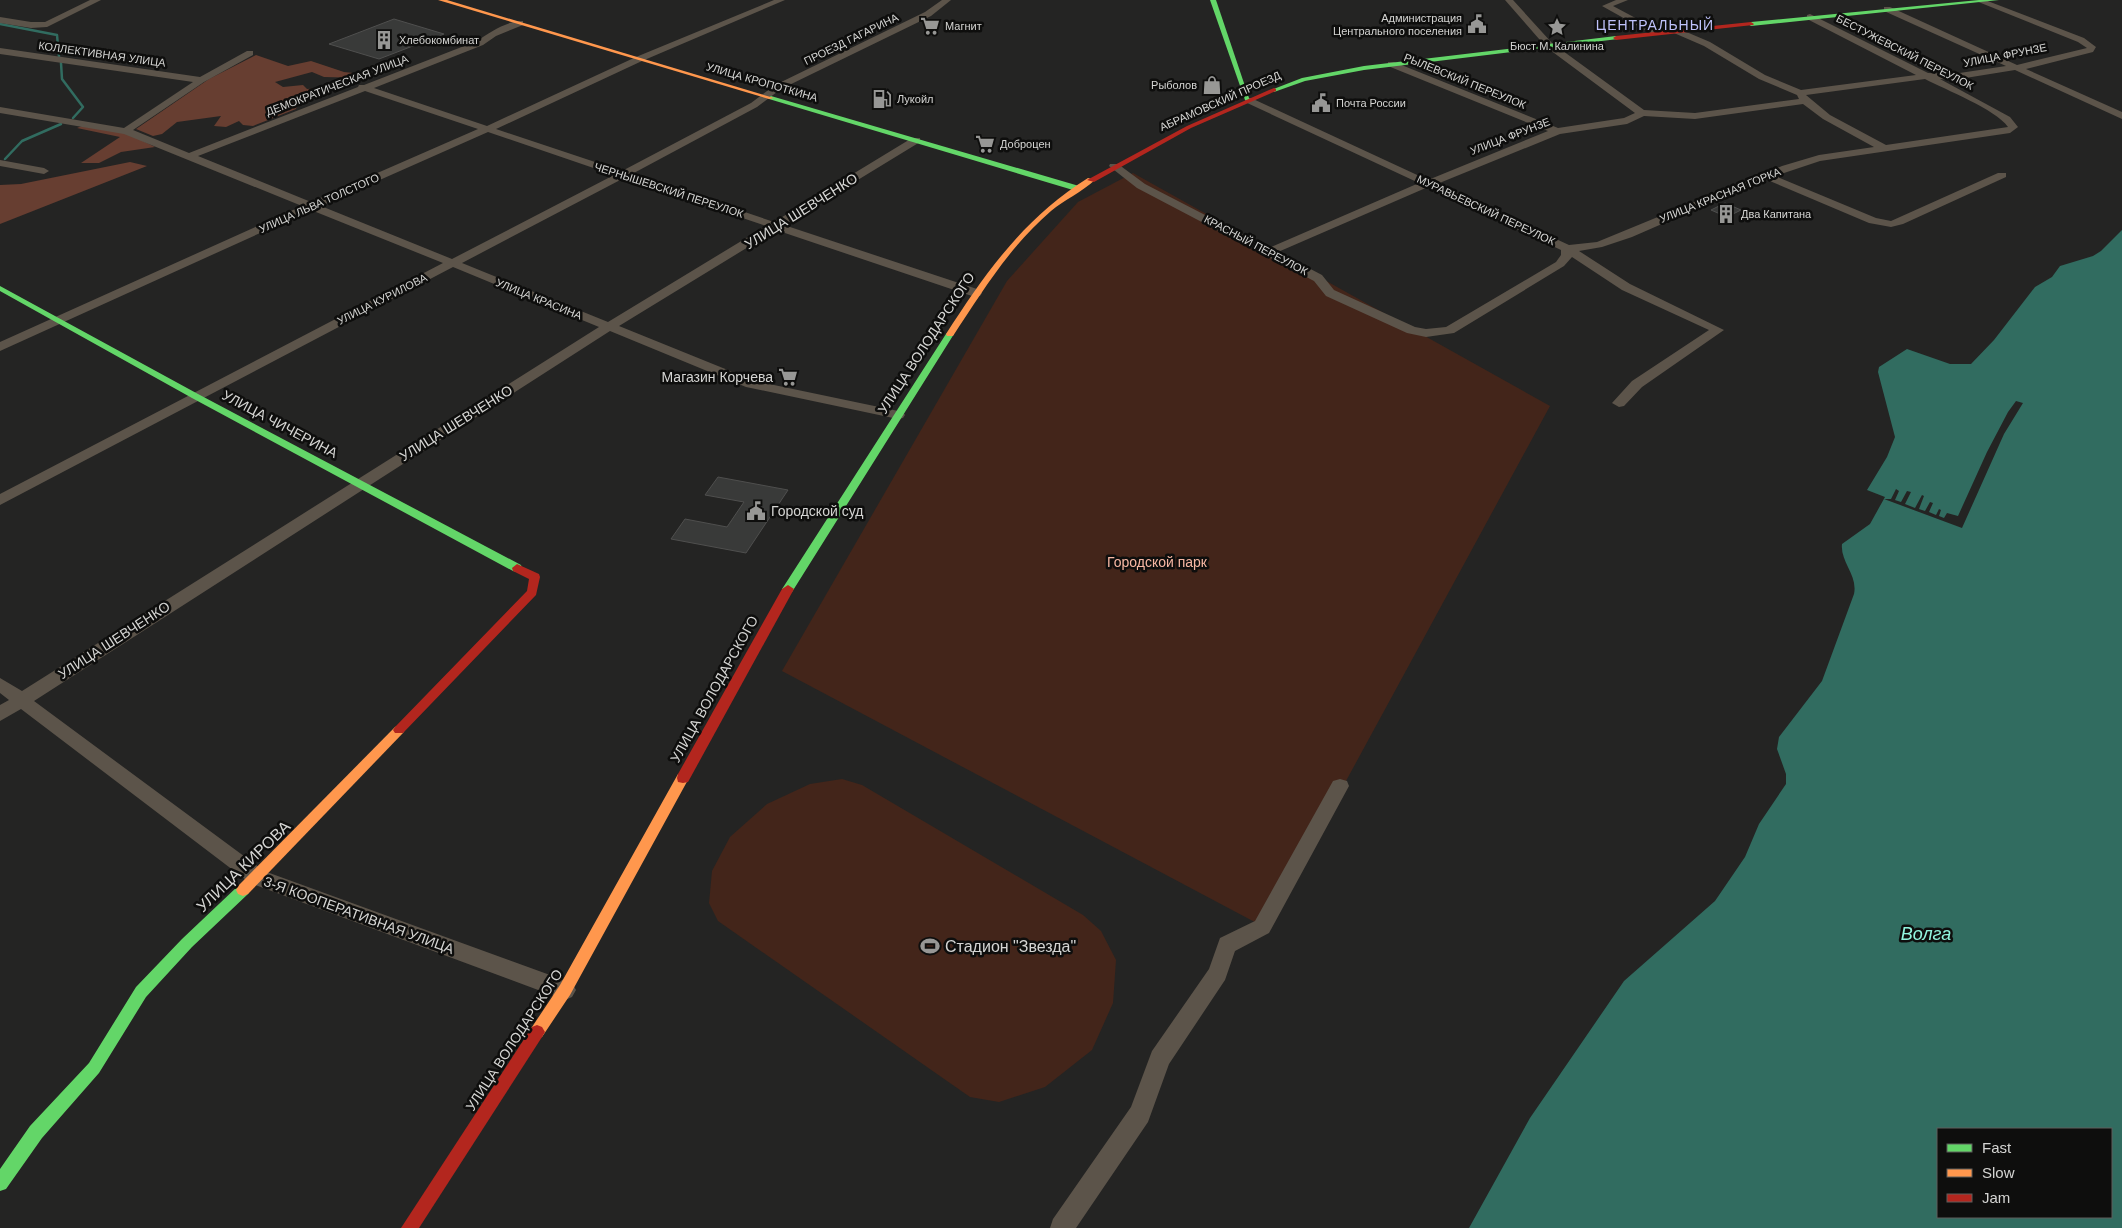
<svg xmlns="http://www.w3.org/2000/svg" width="2122" height="1228" viewBox="0 0 2122 1228" font-family="Arial,sans-serif">
  <style>
    .green { fill: #43251a }
    .forest { fill: #673e31 }
    .water { fill: #316c60; fill-rule: evenodd }
    .pier { fill: #242423 }
    .lines { fill: none; stroke-linecap: round; stroke-linejoin: round }
    .stream { stroke: #316c60; stroke-width: 2.5 }
    .building { fill: #393a39; stroke: #4f4f4e }
    .street { fill: #5c544a; fill-rule: evenodd }
    .fast { fill: #63d668; fill-rule: evenodd }
    .slow { fill: #ff974d; fill-rule: evenodd }
    .jam { fill: #b3261e; fill-rule: evenodd }
    .labels { text-anchor: middle; stroke-width: 5; stroke-linejoin: round; paint-order: stroke }
    .far-poi-label { font-size: 11px; fill: #d5d5d3; stroke: #0e0e0d; text-anchor: start }
    .far-street-label { font-size: 11px; fill: #d5d5d3; stroke: #0e0e0d }
    .far-quarter-label { font-size: 14px; letter-spacing: 1px; fill: #bfc2fb; stroke: #0e0e0d }
    .street-label { font-size: 14px; fill: #d5d5d3; stroke: #0e0e0d }
    .poi-label { font-size: 14px; fill: #d5d5d3; stroke: #0e0e0d; text-anchor: end }
    .park-label { font-size: 14px; fill: #f7b7a3; stroke: #0e0e0d }
    .near-street-label { font-size: 16px; fill: #d5d5d3; stroke: #0e0e0d }
    .near-poi-label { font-size: 16px; fill: #d5d5d3; stroke: #0e0e0d; text-anchor: start }
    .near-water-label { font-size: 18px; font-style: italic; fill: #92f5df; stroke: #0e0e0d }
  </style>
  <rect width="100%" height="100%" fill="#242423"/>
  <g class="green">
    <path d="M1133,173L1550,406L1266,928L782,671L1007,281L1078,202Z"/>
    <path d="M842,779L862,785L1083,915L1101,931L1116,960L1113,1003L1092,1050L1045,1087L999,1102L970,1097L718,921L709,903L712,871L730,837L767,804L810,784Z"/>
  </g>
  <g class="forest">
    <path d="M256,55L288,66L311,61L344,72L372,75L364,78L324,77L312,72L275,82L283,87L303,85L307,89L321,88L322,92L300,96L296,109L253,126L243,125L239,121L226,127L214,126L221,116L177,122L162,134L153,136L136,129L209,79Z"/>
    <path d="M84,125L127,133L155,147L121,152L99,163H81L120,137L77,128Z"/>
    <path d="M130,162L147,166L0,224V185L21,184Z"/>
  </g>
  <path class="water" d="M2122,230V1228H1469L1530,1118L1624,981L1715,901L1745,857L1759,824L1786,784V774L1777,749L1779,737L1822,681L1854,594C1858,575 1840,562 1842,544L1870,524L1885,497L1867,490L1887,457L1895,437L1878,372L1879,367L1907,349L1950,364H1971L1994,340L2035,287L2052,277L2060,266L2093,256L2101,251ZM1938,1129H2111V1217H1938Z"/>
  <path class="pier" d="M2016,401L2023,403L2004,434L1962,528L1884,499H1891L1896,489L1899,491L1895,500L1901,502L1907,491L1911,492L1905,504L1915,508L1922,495L1924,496L1919,509L1925,511L1930,502L1933,503L1929,512L1936,515L1939,509L1941,510L1939,516L1944,518L1947,513L1958,516L1987,452L2008,412Z"/>
  <g class="lines">
    <g class="stream">
      <path d="M0,24L57,35L59,57"/>
      <path d="M61,63L62,79L83,107L73,118"/>
      <path d="M5,159L22,141L61,124"/>
    </g>
  </g>
  <g class="building">
    <path d="M394,19L444,34L379,59L329,44Z"/>
    <path d="M1725,203L1741,210L1727,217L1711,210Z"/>
    <path d="M718,477L788,490L746,553L671,539L685,519L727,527L744,502L705,495Z"/>
  </g>
  <g class="lines">
    <g class="street">
      <path d="M90,0H101L47,27L31,28L0,23V17L31,22H45Z"/>
      <path d="M774,0H785L642,61L496,129L622,171L751,103L775,85L925,12L942,0H951L931,16L781,89L757,107L632,174L774,222L912,138H920V142L784,225L980,290L982,293L980,296H972L776,230L619,326L755,381L903,412L905,415L903,418L898,419L746,387L610,331L34,701L264,871L572,983L576,990L572,997L565,1000L250,883L21,709L0,721V705L9,700L0,693V678L22,691L599,327L453,267L0,505V494L443,263L311,210L0,351V342L302,206L124,134L0,113V107L124,128L193,82L0,54V48L200,77L247,51H253V55L204,82L133,130L189,153L358,87L359,85H364L477,41C489,33 508,20 523,21V25L496,36L483,45L374,88L487,126L636,57ZM365,91L478,129L311,202L198,156ZM488,132L614,175L452,259L321,206ZM624,178L766,226L608,322L462,263Z"/>
      <path d="M1505,0H1513L1552,43L1644,110L1695,113L1799,99L1797,95L1759,79L1704,46L1674,33V29L1677,28L1710,42L1765,75L1801,90L1916,75L1807,19V15L1810,14L1928,73L1953,74L2006,66L1884,11V7H1890L2017,65L2087,48L2078,42L1976,1L1985,0L2084,38L2096,47L2093,52L2026,69L2122,112V119L2015,70L1953,80L1940,79L2010,117L2018,127L2010,133L1820,161L1775,176L1876,218L1891,221L1998,173H2006V177L1903,224L1891,227L1869,223L1765,179L1632,237L1602,247L1579,251L1630,284L1724,330L1642,387L1624,406L1619,407L1612,403L1632,381L1709,330L1622,290L1572,257L1564,266L1454,333L1426,337L1407,333L1326,296L1314,281L1137,188L1109,166L1110,164H1118L1145,184L1269,248L1419,183L1245,102V98H1251L1428,180L1548,131L1388,66V62H1394L1558,128L1624,118L1635,113L1546,47ZM1925,79C1946,90 1995,109 2008,127L1886,145L1830,115L1806,95ZM1803,104L1823,119L1874,147L1819,155L1782,166L1597,242L1569,245L1437,184L1560,134L1627,124L1644,116L1695,119ZM1428,187L1561,250V255L1556,262L1446,327L1426,329L1415,327L1334,290L1322,275L1278,252Z"/>
      <path d="M1616,0H1628L1613,6L1660,31V35H1654L1602,6Z"/>
      <path d="M0,160L44,168L49,171L44,174L0,166Z"/>
      <path d="M1340,779L1347,781L1349,786L1269,933L1235,951L1225,980L1169,1064L1148,1122L1076,1228H1050L1053,1219L1131,1107L1152,1051L1209,969L1220,938L1255,921L1333,781Z"/>
    </g>
    <g class="fast">
      <path d="M1210,0H1216L1250,101L1245,100Z"/>
      <path d="M1979,0H1999L1751,26L1748,24L1751,22Z"/>
      <path d="M1616,36L1618,37V39L1364,70L1305,81L1274,92L1271,90L1302,78L1364,66Z"/>
      <path d="M771,96L1079,186L1080,188L1073,190L769,99L768,98Z"/>
      <path d="M0,286L198,394L521,565L522,568L517,572L513,571L192,398L0,291Z"/>
      <path d="M950,331L954,334L792,592H784L782,589L784,586L946,334Z"/>
      <path d="M243,884L248,886L250,890L248,894L192,947L146,997L99,1073L42,1138L6,1189L0,1191V1169L30,1126L89,1063L136,987L182,939L238,886Z"/>
    </g>
    <g class="slow">
      <path d="M438,0H447L774,98L769,99Z"/>
      <path d="M1088,178L1095,180C1082,192 1064,200 1051,211C1010,246 982,292 953,336H947L946,334C986,272 1024,218 1088,178Z"/>
      <path d="M399,725L403,727L405,730L403,733L248,894L243,896L238,894L236,890L238,886L395,727Z"/>
      <path d="M683,773L688,774L689,778L570,995L542,1037L537,1039L532,1037L529,1032L532,1027L560,985L678,774Z"/>
    </g>
    <g class="jam">
      <path d="M1751,22L1754,24L1753,25L1616,40L1613,38L1616,36Z"/>
      <path d="M1274,88L1276,89V91L1191,128L1094,182L1087,180L1187,126Z"/>
      <path d="M517,564L539,574L540,577L536,595L403,733H395L393,730L395,727L527,591L529,579L513,571L512,568Z"/>
      <path d="M788,585L794,589L688,782L683,783L678,782L677,778L678,774L782,589Z"/>
      <path d="M537,1025L542,1027L545,1032L542,1037L419,1228H401L532,1027Z"/>
    </g>
  </g>
  <defs>
    <g id="civic-bare" transform="scale(1.5)"><path d="M-.6-6.5H3V-4.5H.6V-3L4-1V1h2V6H-6V1h2V-1L-.6-3ZM-1.2 2.5V6h2.4V2.5Z" fill="#979795" stroke="#0e0e0d" stroke-width="2.5" paint-order="stroke"/></g>
    <g id="supermarket-bare" transform="scale(1.5)"><path d="M-6-5.5h2.5l.6 2H6L4.5 2H-2.5L-4.4-4H-6ZM-1.5 3.2a1.3 1.3 0 1 0 .1 0ZM3 3.2a1.3 1.3 0 1 0 .1 0Z" fill="#979795" stroke="#0e0e0d" stroke-width="2.5" paint-order="stroke"/></g>
    <g id="sight-bare" transform="scale(1.5)"><path d="M0-6L1.8-2.2L6-1.7L2.9 1.2L3.7 5.4L0 3.3L-3.7 5.4L-2.9 1.2L-6-1.7L-1.8-2.2Z" fill="#979795" stroke="#0e0e0d" stroke-width="2.5" paint-order="stroke"/></g>
    <g id="building-bare" transform="scale(1.5)"><path d="M-4-6H4V6H1V3H-1V6H-4ZM-2.5-4.3h1.7v1.8h-1.7ZM.8-4.3h1.7v1.8H.8ZM-2.5-1h1.7V.8h-1.7ZM.8-1h1.7V.8H.8Z" fill="#979795" stroke="#0e0e0d" stroke-width="2.5" paint-order="stroke"/></g>
    <g id="shop-bare" transform="scale(1.5)"><path d="M-5-2.5h2.3a2.7 3.5 0 0 1 5.4 0H5L5.5 6h-11ZM-1.5-2.5h3a1.5 2.3 0 0 0-3 0Z" fill="#979795" stroke="#0e0e0d" stroke-width="2.5" paint-order="stroke"/></g>
    <g id="fuel-bare" transform="scale(1.5)"><path d="M-5.5-6h7V0h2V4h1.3V-2.5L3-4.5l.8-.8L6-3V5H2.5V1h-1V6h-7ZM-4.2-4.7v3.2H.2V-4.7Z" fill="#979795" stroke="#0e0e0d" stroke-width="2.5" paint-order="stroke"/></g>
    <g id="stadium-bare" transform="scale(1.5)"><path d="M0-5a6.5 5 0 1 0 0 10a6.5 5 0 1 0 0-10ZM-3.5-1.8h7v3.6h-7Z" fill="#979795" stroke="#0e0e0d" stroke-width="2.5" paint-order="stroke"/></g>
  </defs>
  <g fill-rule="evenodd">
    <use href="#civic-bare" x="1477" y="24"/>
    <use href="#supermarket-bare" x="930" y="26"/>
    <use href="#sight-bare" x="1557" y="27"/>
    <use href="#building-bare" x="384" y="40"/>
    <use href="#shop-bare" x="1212" y="85"/>
    <use href="#fuel-bare" x="882" y="99"/>
    <use href="#civic-bare" x="1321" y="103"/>
    <use href="#supermarket-bare" x="985" y="144"/>
    <use href="#building-bare" x="1726" y="214"/>
    <use href="#supermarket-bare" x="788" y="377"/>
    <use href="#civic-bare" x="756" y="511"/>
    <use href="#stadium-bare" x="930" y="946"/>
  </g>
  <g class="labels">
    <g class="far-poi-label">
      <text x="1462" y="22" text-anchor="end">Администрация<tspan x="1462" dy="13">Центрального поселения</tspan></text>
      <text x="945" y="30">Магнит</text>
      <text x="399" y="44">Хлебокомбинат</text>
      <text x="1557" y="50" text-anchor="middle">Бюст М. Калинина</text>
      <text x="1197" y="89" text-anchor="end">Рыболов</text>
      <text x="897" y="103">Лукойл</text>
      <text x="1336" y="107">Почта России</text>
      <text x="1000" y="148">Доброцен</text>
      <text x="1741" y="218">Два Капитана</text>
    </g>
    <g class="far-street-label">
      <text transform="translate(851 39) rotate(-26)" y="4">ПРОЕЗД ГАГАРИНА</text>
      <text transform="translate(1905 52) rotate(27)" y="4">БЕСТУЖЕВСКИЙ ПЕРЕУЛОК</text>
      <text transform="translate(102 54) rotate(8)" y="4">КОЛЛЕКТИВНАЯ УЛИЦА</text>
      <text transform="translate(2005 55) rotate(-11)" y="4">УЛИЦА ФРУНЗЕ</text>
      <text transform="translate(1465 81) rotate(22)" y="4">РЫЛЕВСКИЙ ПЕРЕУЛОК</text>
      <text transform="translate(762 82) rotate(16)" y="4">УЛИЦА КРОПОТКИНА</text>
      <text transform="translate(337 85) rotate(-21)" y="4">ДЕМОКРАТИЧЕСКАЯ УЛИЦА</text>
      <text transform="translate(1220 101) rotate(-24)" y="4">АБРАМОВСКИЙ ПРОЕЗД</text>
      <text transform="translate(1510 136) rotate(-21)" y="4">УЛИЦА ФРУНЗЕ</text>
      <text transform="translate(669 190) rotate(18)" y="4">ЧЕРНЫШЕВСКИЙ ПЕРЕУЛОК</text>
      <text transform="translate(1720 195) rotate(-22)" y="4">УЛИЦА КРАСНАЯ ГОРКА</text>
      <text transform="translate(319 203) rotate(-24)" y="4">УЛИЦА ЛЬВА ТОЛСТОГО</text>
      <text transform="translate(1486 210) rotate(25)" y="4">МУРАВЬЕВСКИЙ ПЕРЕУЛОК</text>
      <text transform="translate(1256 245) rotate(28)" y="4">КРАСНЫЙ ПЕРЕУЛОК</text>
      <text transform="translate(382 299) rotate(-27)" y="4">УЛИЦА КУРИЛОВА</text>
      <text transform="translate(539 299) rotate(22)" y="4">УЛИЦА КРАСИНА</text>
    </g>
    <g class="far-quarter-label">
      <text x="1655" y="30">ЦЕНТРАЛЬНЫЙ</text>
    </g>
    <g class="street-label">
      <text transform="translate(801 211) rotate(-32)" y="5">УЛИЦА ШЕВЧЕНКО</text>
      <text transform="translate(926 343) rotate(-57)" y="5">УЛИЦА ВОЛОДАРСКОГО</text>
      <text transform="translate(456 423) rotate(-32)" y="5">УЛИЦА ШЕВЧЕНКО</text>
      <text transform="translate(280 424) rotate(28)" y="5">УЛИЦА ЧИЧЕРИНА</text>
      <text transform="translate(114 640) rotate(-33)" y="5">УЛИЦА ШЕВЧЕНКО</text>
      <text transform="translate(714 689) rotate(-61)" y="5">УЛИЦА ВОЛОДАРСКОГО</text>
      <text transform="translate(359 915) rotate(20)" y="5">3-Я КООПЕРАТИВНАЯ УЛИЦА</text>
      <text transform="translate(514 1040) rotate(-57)" y="5">УЛИЦА ВОЛОДАРСКОГО</text>
    </g>
    <g class="poi-label">
      <text x="773" y="382">Магазин Корчева</text>
      <text x="771" y="516" text-anchor="start">Городской суд</text>
    </g>
    <g class="park-label">
      <text x="1157" y="567">Городской парк</text>
    </g>
    <g class="near-street-label">
      <text transform="translate(243 866) rotate(-44)" y="6">УЛИЦА КИРОВА</text>
    </g>
    <g class="near-poi-label">
      <text x="945" y="952">Стадион "Звезда"</text>
    </g>
    <g class="near-water-label">
      <text x="1926" y="940">Волга</text>
    </g>
  </g>
  <rect x="1937" y="1128" width="175" height="90" fill="#0e0e0d" stroke="#5e5e5c"/>
  <rect x="1947" y="1144" width="25" height="8" fill="#63d668" stroke="#5e5e5c"/>
  <text x="1982" y="1153" font-size="15" fill="#d5d5d3">Fast</text>
  <rect x="1947" y="1169" width="25" height="8" fill="#ff974d" stroke="#5e5e5c"/>
  <text x="1982" y="1178" font-size="15" fill="#d5d5d3">Slow</text>
  <rect x="1947" y="1194" width="25" height="8" fill="#b3261e" stroke="#5e5e5c"/>
  <text x="1982" y="1203" font-size="15" fill="#d5d5d3">Jam</text>
</svg>
